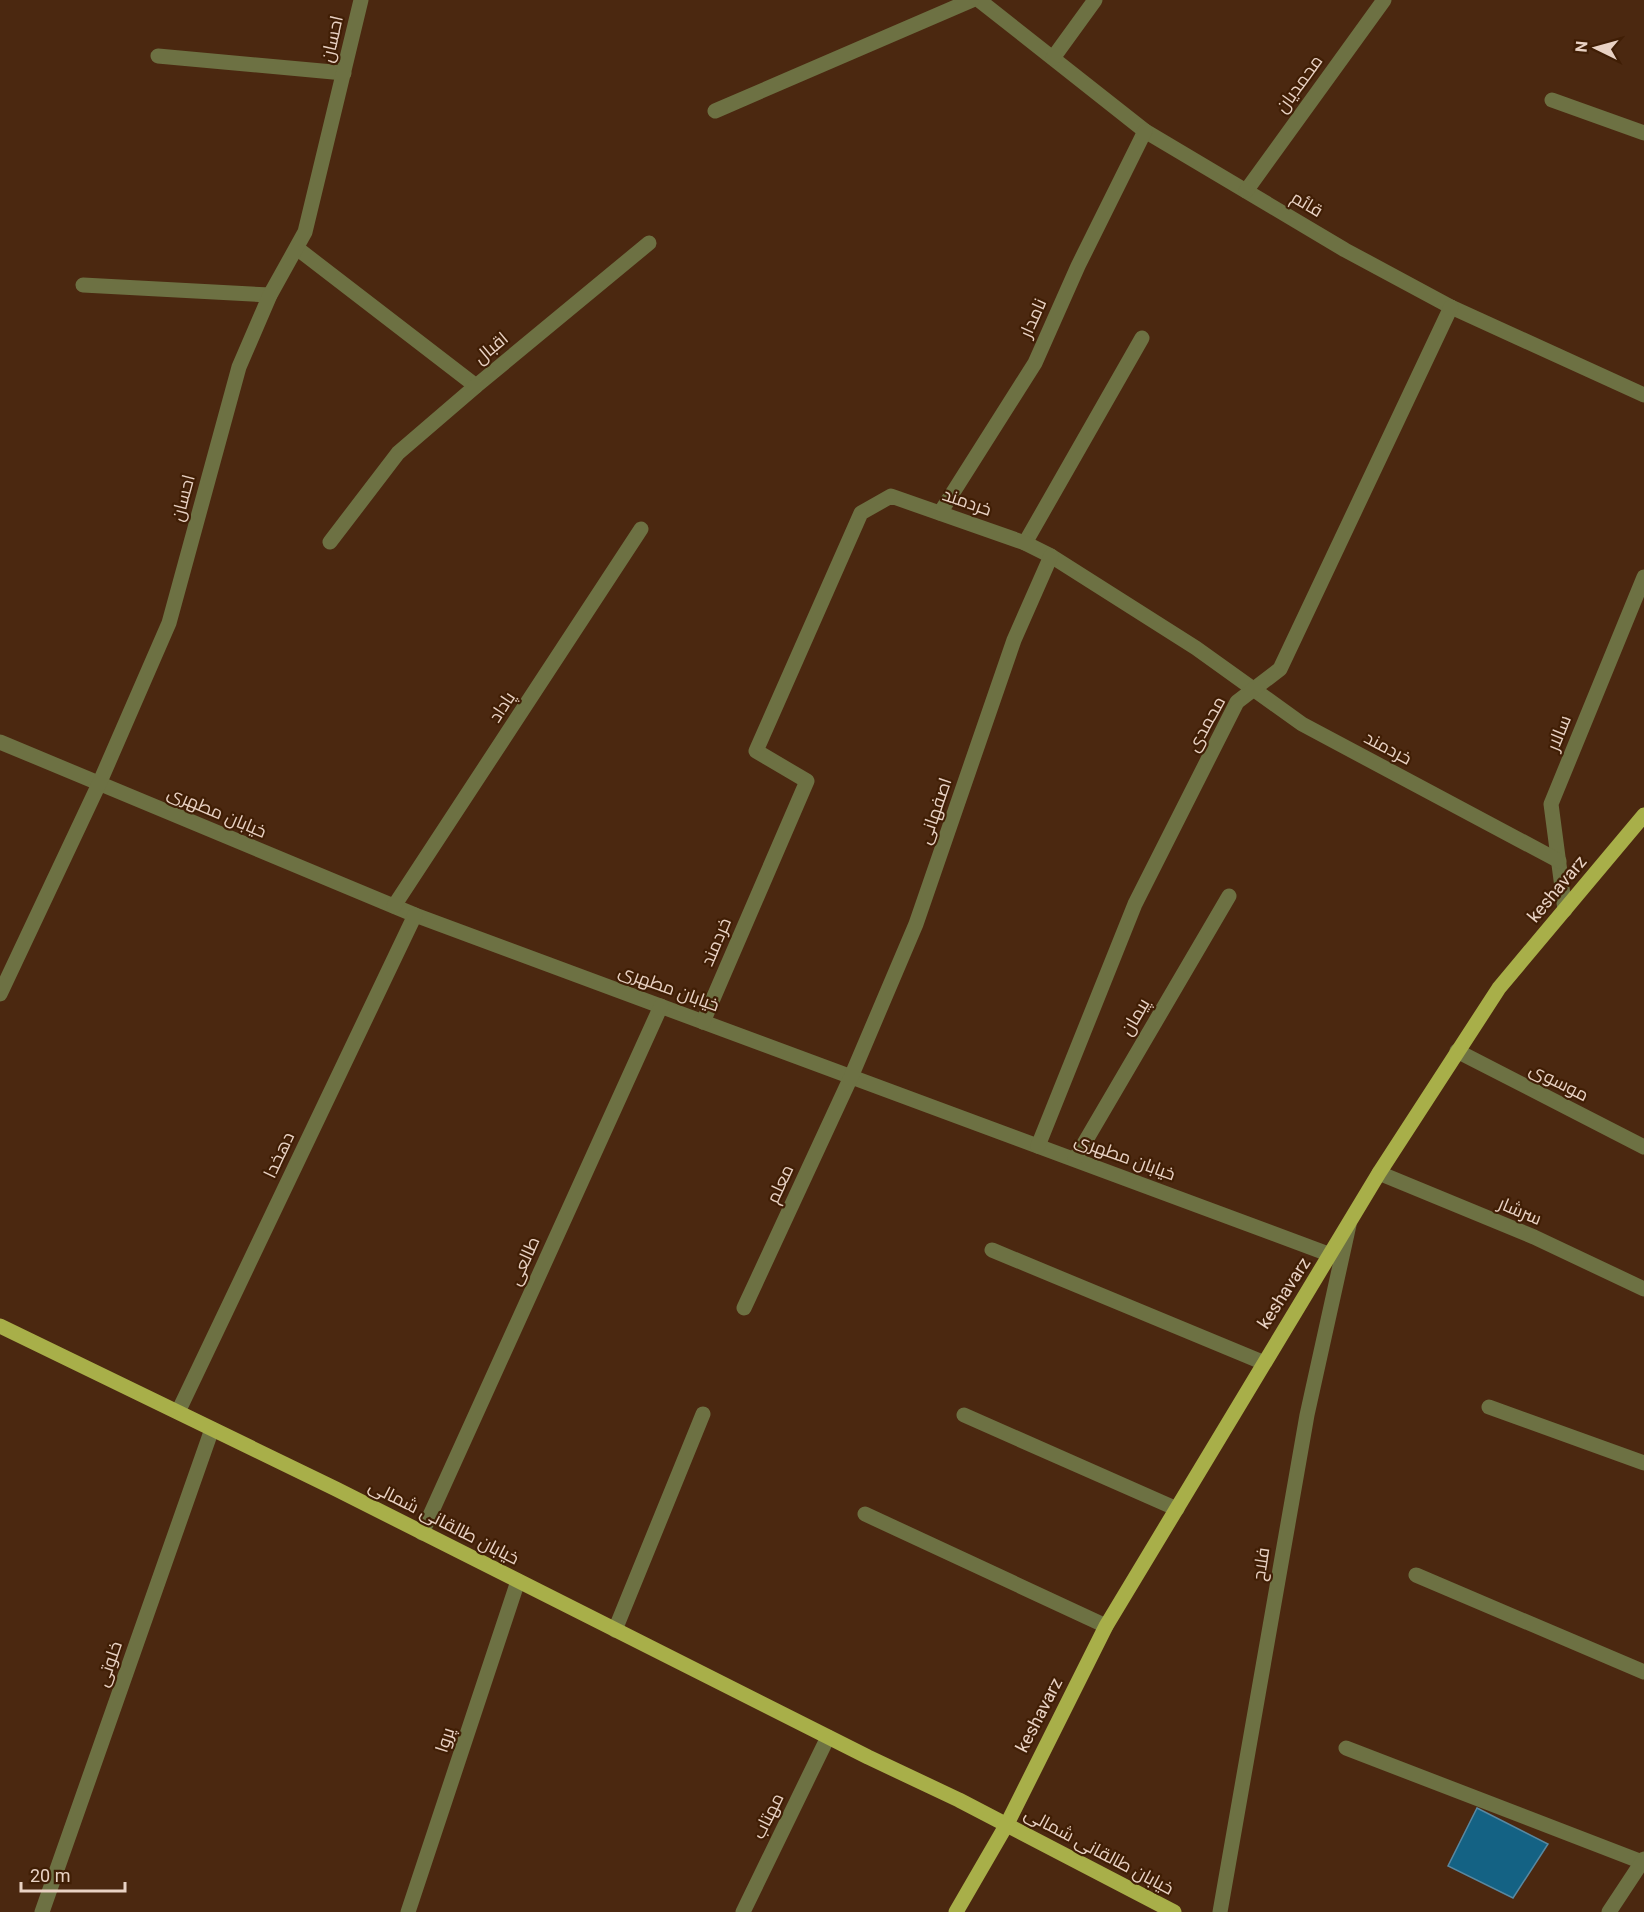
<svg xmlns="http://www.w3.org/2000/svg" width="1644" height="1912" viewBox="0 0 1644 1912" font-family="Roboto,Cairo,sans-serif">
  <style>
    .building { fill: #146284; stroke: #5888a1; stroke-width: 1.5 }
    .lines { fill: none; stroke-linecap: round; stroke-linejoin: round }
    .minor { stroke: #6d7143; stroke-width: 15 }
    .major { stroke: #a8af49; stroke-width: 15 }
    .labels { text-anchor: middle; stroke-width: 4.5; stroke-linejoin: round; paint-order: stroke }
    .street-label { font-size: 18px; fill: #e9d2c4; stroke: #401e05 }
  </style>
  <rect width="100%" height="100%" fill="#4b2810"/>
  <path class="building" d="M1477,1808L1548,1844L1513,1898L1448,1866Z"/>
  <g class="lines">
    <g class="minor">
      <path d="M979,0L1145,131L1345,250L1451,307L1644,395"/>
      <path d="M158,56L344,73"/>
      <path d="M1053,58L1095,0"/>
      <path d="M1552,100L1644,133"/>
      <path d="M715,111L972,0"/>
      <path d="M1246,191L1384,0"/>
      <path d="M298,249L476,386L649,243"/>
      <path d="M83,285L270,295"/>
      <path d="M940,513L1035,363L1078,266L1145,131"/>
      <path d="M330,542L398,453L476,386"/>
      <path d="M1025,543L1142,338"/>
      <path d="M0,742L415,915L1331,1255"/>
      <path d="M394,906L641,529"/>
      <path d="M1565,910L1551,804L1644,577"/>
      <path d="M0,994L99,784L169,623L239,367L270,295L305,232L361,0"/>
      <path d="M703,1022L807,781L756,751L861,513L891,496L1025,543L1051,556L1196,648L1302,724L1559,861"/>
      <path d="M1457,1051L1644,1147"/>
      <path d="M1038,1146L1135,904L1237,702L1280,669L1451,307"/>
      <path d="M1075,1159L1229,896"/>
      <path d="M1379,1173L1534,1237L1644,1289"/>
      <path d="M992,1250L1262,1362"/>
      <path d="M744,1308L851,1077L916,924L1014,640L1051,556"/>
      <path d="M1489,1407L1644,1463"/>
      <path d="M178,1412L415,915"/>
      <path d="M964,1415L1177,1509"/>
      <path d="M865,1514L1106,1626"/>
      <path d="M422,1533L661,1006"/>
      <path d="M1416,1575L1644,1672"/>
      <path d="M615,1630L703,1414"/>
      <path d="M1346,1748L1642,1862"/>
      <path d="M42,1912L212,1429"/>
      <path d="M408,1912L518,1581"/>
      <path d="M743,1912L828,1737"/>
      <path d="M1220,1912L1307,1415L1349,1225"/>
      <path d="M1609,1912L1644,1859"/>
    </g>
    <g class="major">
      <path d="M0,1326L336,1489L868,1757L959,1800L1174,1912"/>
      <path d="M956,1912L1007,1824L1106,1626L1379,1173L1499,988L1644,815"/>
    </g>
  </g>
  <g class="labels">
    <g class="street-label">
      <text transform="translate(332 39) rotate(-77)" y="6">احسان</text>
      <text transform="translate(1299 84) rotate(-54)" y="6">محمدیان</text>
      <text transform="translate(1307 204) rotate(31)" y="6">قائم</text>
      <text transform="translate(1033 318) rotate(-66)" y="6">نامدار</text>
      <text transform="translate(491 348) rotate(-40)" y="6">اقبال</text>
      <text transform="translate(183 498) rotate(-75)" y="6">احسان</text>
      <text transform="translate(967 502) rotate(19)" y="6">خردمند</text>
      <text transform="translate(502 707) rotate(-57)" y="6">پاداد</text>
      <text transform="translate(1206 724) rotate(-61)" y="6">محمدی</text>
      <text transform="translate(1559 733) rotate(-68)" y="6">سالار</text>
      <text transform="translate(1388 748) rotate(28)" y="6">خردمند</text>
      <text transform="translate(935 811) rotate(-71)" y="6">اصفهانی</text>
      <text transform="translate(217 812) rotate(23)" y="6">خیابان مطهری</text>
      <text transform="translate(1557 889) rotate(-50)" y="6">keshavarz</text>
      <text transform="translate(716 942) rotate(-67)" y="6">خردمند</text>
      <text transform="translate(669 988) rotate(20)" y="6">خیابان مطهری</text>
      <text transform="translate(1135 1017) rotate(-60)" y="6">پیمان</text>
      <text transform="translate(1559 1082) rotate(27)" y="6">موسوی</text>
      <text transform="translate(279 1155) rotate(-65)" y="6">دهخدا</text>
      <text transform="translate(1125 1157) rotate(20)" y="6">خیابان مطهری</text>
      <text transform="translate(780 1184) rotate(-65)" y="6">معلم</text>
      <text transform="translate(1520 1211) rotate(23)" y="6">سرشار</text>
      <text transform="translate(524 1261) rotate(-66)" y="6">طالعی</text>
      <text transform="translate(1284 1293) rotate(-57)" y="6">keshavarz</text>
      <text transform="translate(444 1522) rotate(27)" y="6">خیابان طالقانی شمالی</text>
      <text transform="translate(1261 1564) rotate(-81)" y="6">فلاح</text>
      <text transform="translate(109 1664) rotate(-71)" y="6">خلوتی</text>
      <text transform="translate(1039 1715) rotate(-63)" y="6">keshavarz</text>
      <text transform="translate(445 1740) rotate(-72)" y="6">پروا</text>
      <text transform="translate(768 1816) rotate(-64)" y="6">مهتاب</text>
      <text transform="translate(1099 1851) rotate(28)" y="6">خیابان طالقانی شمالی</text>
    </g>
  </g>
  <g transform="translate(1596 48) rotate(275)" stroke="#401e05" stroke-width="4.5" paint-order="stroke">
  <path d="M0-4.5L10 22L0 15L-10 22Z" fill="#e9d2c4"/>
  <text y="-9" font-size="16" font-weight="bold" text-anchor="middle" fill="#e9d2c4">N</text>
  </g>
  <path d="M21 1882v9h104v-9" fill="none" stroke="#e9d2c4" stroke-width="3"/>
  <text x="30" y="1882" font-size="18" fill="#e9d2c4" stroke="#401e05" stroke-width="4.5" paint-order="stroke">20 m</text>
</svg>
